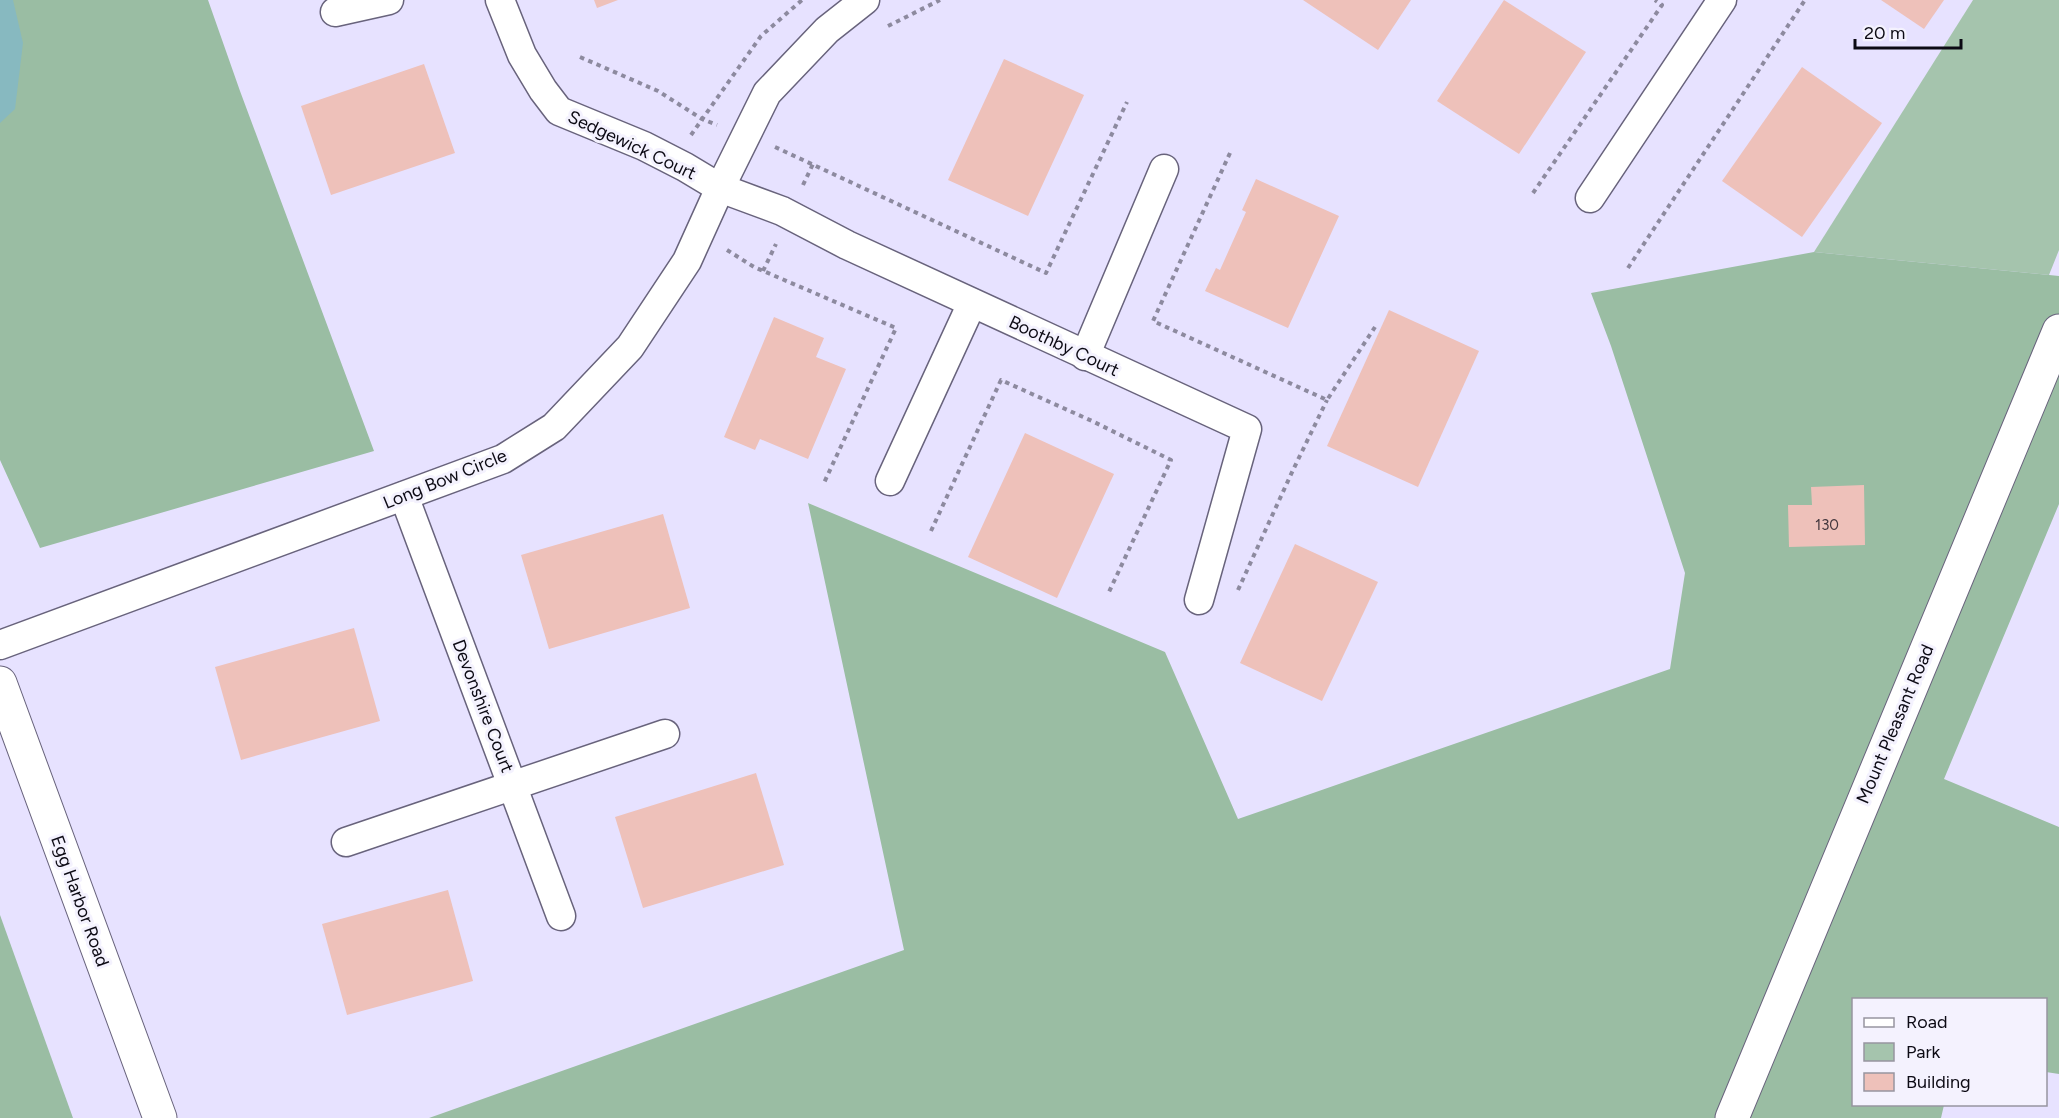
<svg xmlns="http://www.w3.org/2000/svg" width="2059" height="1118" viewBox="0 0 2059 1118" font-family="Figtree,sans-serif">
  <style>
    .green { fill: #a5c4ad }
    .forest { fill: #9abda3 }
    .water { fill: #87b9c0 }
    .building { fill: #eec1ba }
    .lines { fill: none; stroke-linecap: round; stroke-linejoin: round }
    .street-casing { stroke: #68637c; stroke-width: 31 }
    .secondary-casing { stroke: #68637c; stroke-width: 35 }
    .path { stroke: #8d8a9f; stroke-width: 4; stroke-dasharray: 4.5 4.5; stroke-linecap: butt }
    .street { stroke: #fff; stroke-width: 28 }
    .secondary { stroke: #fff; stroke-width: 33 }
    .labels { text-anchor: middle; stroke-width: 6; stroke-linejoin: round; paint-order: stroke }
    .number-label { font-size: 15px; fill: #44383e }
    .street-label { font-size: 18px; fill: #0c0a14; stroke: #f4f2fe }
  </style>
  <rect width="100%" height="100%" fill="#e7e2ff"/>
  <path class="green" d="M1973,0H2059V250L2049,275L1814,252Z"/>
  <g class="forest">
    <path d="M0,0H208L240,91L374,451L40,548L0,460Z"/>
    <path d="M1814,252L2059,276V504L1944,779L2059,827V1074L2046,1072V1000H1854V1104L1944,1105L1941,1118H429L904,950L808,503L1165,652L1238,819L1670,669L1685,573L1611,346L1591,293Z"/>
    <path d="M0,915L73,1118H0Z"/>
  </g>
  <path class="water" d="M0,0H13L23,43L15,109L0,123Z"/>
  <g class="building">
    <path d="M594,0H618L597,8Z"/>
    <path d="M1303,0H1411L1378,50Z"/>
    <path d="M1504,0L1586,52L1519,154L1437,101Z"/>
    <path d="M1881,0H1944L1924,29Z"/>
    <path d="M1004,59L1084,95L1028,216L948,180Z"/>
    <path d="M424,64L455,153L331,195L301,106Z"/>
    <path d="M1802,67L1882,123L1802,237L1722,181Z"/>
    <path d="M1256,179L1339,216L1288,328L1205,291L1216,268L1220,270L1246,212L1242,210Z"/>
    <path d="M1389,310L1479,351L1418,487L1327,446Z"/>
    <path d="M774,317L824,338L816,357L846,369L808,459L760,439L755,450L724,437Z"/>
    <path d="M1025,433L1114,474L1057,598L968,557Z"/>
    <path d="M1864,485L1865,545L1789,547L1788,505H1812L1811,487Z"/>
    <path d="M663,514L690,608L549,649L521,555Z"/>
    <path d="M1295,544L1378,582L1322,701L1240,663Z"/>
    <path d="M354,628L380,721L241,760L215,667Z"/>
    <path d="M756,773L784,865L643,908L615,817Z"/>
    <path d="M448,890L473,981L347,1015L322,924Z"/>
  </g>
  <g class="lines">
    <g class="street-casing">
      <g id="street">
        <path d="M500,0L522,55L543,90L559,111L644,146L685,167L720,188L782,211L847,245L1247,429L1199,600"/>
        <path d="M335,12L389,0"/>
        <path d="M1590,198L1722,0"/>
        <path d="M1085,356L1164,169"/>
        <path d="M890,481L972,303"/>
        <path d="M404,496L561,916"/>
        <path d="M0,645L503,459L554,427L630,347L687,261L720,188L767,93L827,30L865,0"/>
        <path d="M346,842L665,734"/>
      </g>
    </g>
    <g class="secondary-casing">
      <g id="secondary">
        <path d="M0,683L160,1118"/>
        <path d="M1732,1118L2059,331"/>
      </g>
    </g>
    <g class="path">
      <path d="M888,26L940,0"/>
      <path d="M580,57L658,91L702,119L717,125"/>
      <path d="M691,135L761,36L802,0"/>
      <path d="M775,147L1046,273L1127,102"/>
      <path d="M1230,153L1153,321L1327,400L1375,327"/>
      <path d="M803,185L813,164"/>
      <path d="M1533,193L1662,5L1655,0"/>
      <path d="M727,250L754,267L896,328L823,485"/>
      <path d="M1628,268L1805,0"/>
      <path d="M763,271L776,244"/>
      <path d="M931,531L1001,380L1092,421L1171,460L1108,594"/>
      <path d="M1238,590L1293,470L1327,400"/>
    </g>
    <use href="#street" class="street"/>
    <use href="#secondary" class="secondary"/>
  </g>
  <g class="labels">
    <g class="number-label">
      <text x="1827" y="530">130</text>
    </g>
    <g class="street-label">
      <text transform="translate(632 145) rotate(25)" y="6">Sedgewick Court</text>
      <text transform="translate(1064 346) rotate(25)" y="6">Boothby Court</text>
      <text transform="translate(445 479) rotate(-22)" y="6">Long Bow Circle</text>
      <text transform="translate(483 706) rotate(69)" y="6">Devonshire Court</text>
      <text transform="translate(1895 724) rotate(-67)" y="6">Mount Pleasant Road</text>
      <text transform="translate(80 901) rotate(70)" y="6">Egg Harbor Road</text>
    </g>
  </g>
  <rect x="1852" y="998" width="195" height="108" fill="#f4f2fe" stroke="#9795a0" stroke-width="1.5"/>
  <rect x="1864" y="1018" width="30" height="9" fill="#ffffff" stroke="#9795a0" stroke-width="1.5"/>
  <text x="1906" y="1028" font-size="18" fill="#0c0a14">Road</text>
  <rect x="1864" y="1043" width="30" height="18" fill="#a5c4ad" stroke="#9795a0" stroke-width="1.5"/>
  <text x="1906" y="1058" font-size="18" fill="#0c0a14">Park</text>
  <rect x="1864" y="1073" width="30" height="18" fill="#eec1ba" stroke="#9795a0" stroke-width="1.5"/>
  <text x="1906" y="1088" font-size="18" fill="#0c0a14">Building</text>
  <path d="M1855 39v9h106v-9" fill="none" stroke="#0c0a14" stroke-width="3"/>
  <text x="1864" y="39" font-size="18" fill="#0c0a14" stroke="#f4f2fe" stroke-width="4.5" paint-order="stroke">20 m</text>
</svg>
